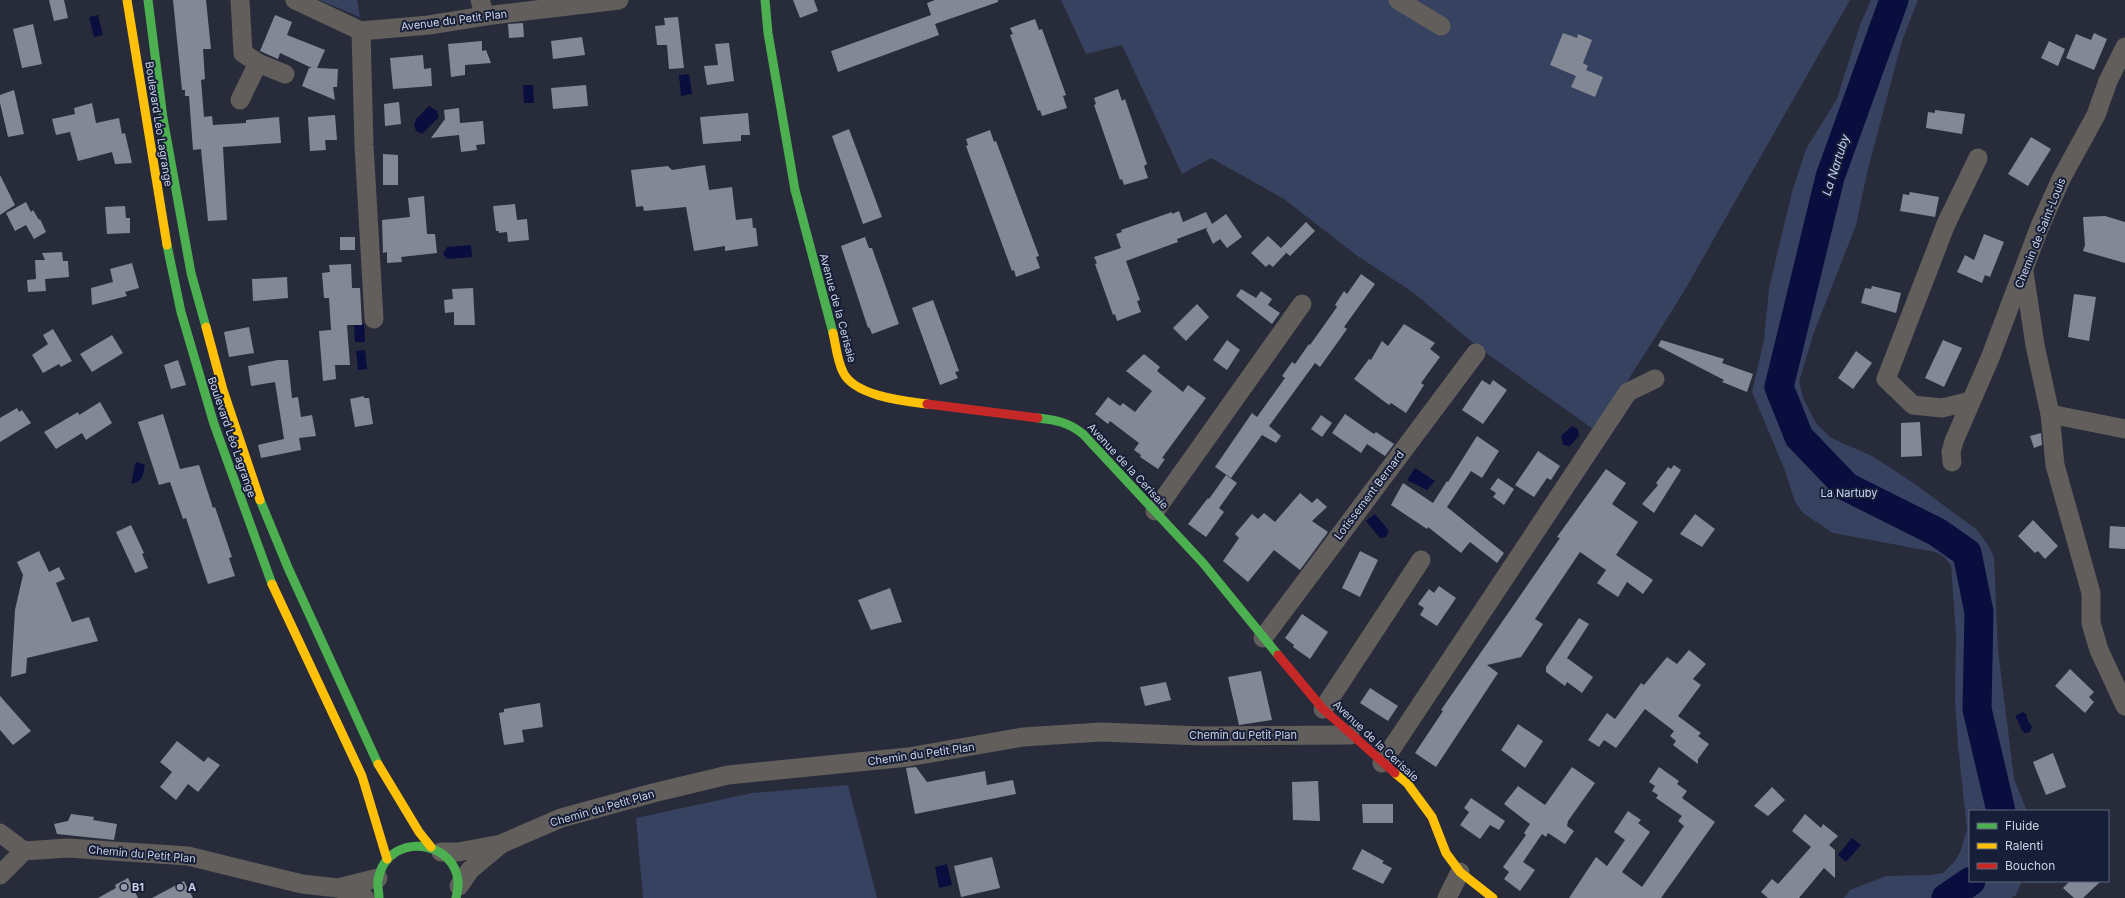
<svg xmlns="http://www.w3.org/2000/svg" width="2125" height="898" viewBox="0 0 2125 898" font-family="Inter,sans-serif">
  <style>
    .green { fill: #374160 }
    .water { fill: #090e3e }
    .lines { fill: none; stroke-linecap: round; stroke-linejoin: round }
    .river { stroke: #090e3e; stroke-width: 29 }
    .building { fill: #838895 }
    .street { stroke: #615e5c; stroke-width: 19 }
    .fast { stroke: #4caf50; stroke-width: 9 }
    .slow { stroke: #ffc107; stroke-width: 9 }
    .jam { stroke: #c62828; stroke-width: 9 }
    .poi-dot { fill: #9298a8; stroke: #161e38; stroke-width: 1.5 }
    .labels { text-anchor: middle; stroke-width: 4; stroke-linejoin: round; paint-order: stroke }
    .street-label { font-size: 11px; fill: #cbd2e3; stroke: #161e38 }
    .park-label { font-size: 11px; fill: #cad7fa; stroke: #161e38 }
    .poi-label { font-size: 11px; font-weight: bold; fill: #cbd2e3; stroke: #161e38; text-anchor: start }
    .water-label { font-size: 12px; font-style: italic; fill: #c7d4f7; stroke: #161e38 }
  </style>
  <rect width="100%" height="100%" fill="#282c3a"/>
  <g class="green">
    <path d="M319,0H357L360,17Z"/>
    <path d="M1061,0H1850L1683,293L1596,431L1479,348L1414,293L1356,255L1284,199L1211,158L1182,174L1122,45L1086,54Z"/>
    <path d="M1871,0H1918L1902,41L1868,169L1856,225L1813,335L1799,382L1804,400L1816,423L1831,438L1872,456L1912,482L1976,529L1988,545L1994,557L1998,650L2014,779L2027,811H1970V881H2022L2016,895L2011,898H1844L1850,890L1886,876L1930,875L1943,873L1955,861L1961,850L1967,829L1958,746L1955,701L1956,635L1951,565L1943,556L1935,552L1833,533L1803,513L1795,502L1784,468L1752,392L1764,340L1769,288L1792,192L1806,149L1837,99L1860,25Z"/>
    <path d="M848,785L877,898H643L636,818L752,793Z"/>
  </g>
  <g class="water">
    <path d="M98,15L103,35L94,37L89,17Z"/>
    <path d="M689,74L692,94L681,96L679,75Z"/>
    <path d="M523,85H533L534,103H524Z"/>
    <path d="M429,106L437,111L439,117L422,134L416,131L414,124L417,118Z"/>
    <path d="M471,245L472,257L448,259L443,254L447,247Z"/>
    <path d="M354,324H364L365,342H355Z"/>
    <path d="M365,350L367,369L358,370L356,351Z"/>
    <path d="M1572,426L1578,429L1579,436L1570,446L1563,445L1561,436Z"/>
    <path d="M137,462L145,465C143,476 143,482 131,484L135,464Z"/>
    <path d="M1415,468L1435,481L1427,490L1407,480Z"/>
    <path d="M1375,514L1389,531L1386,537L1380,538L1366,521Z"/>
    <path d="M2023,712L2027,715V719L2032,727L2030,732L2024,733C2019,727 2019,721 2015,716Z"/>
    <path d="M1852,838L1861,845L1846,862L1838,855Z"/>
    <path d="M947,864L952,885L939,888L935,867Z"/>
  </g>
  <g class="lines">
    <g class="river">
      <path d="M1894,0L1830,177L1779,387L1799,437L1847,487L1937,532L1967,553L1979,612L1977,709L2001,811"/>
      <path d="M1946,898L1971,881"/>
    </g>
  </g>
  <g class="building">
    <path d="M49,0H64L68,18L54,21Z"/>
    <path d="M173,0H206L211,49H203L205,79L201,80L204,117L212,116L213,125L246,123V120L279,117L281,143L223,147L227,220L208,221L201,149L193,150L189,96H185V90H182Z"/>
    <path d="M793,0H814L818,11L800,18Z"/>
    <path d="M935,0H998V2L935,24L939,35L838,72L831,51L931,15L927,3Z"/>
    <path d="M275,15L292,22L287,35L325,50L317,68L338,69L337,87H333L335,100L302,86L309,68H312L280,53L278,59L260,51Z"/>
    <path d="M678,17L684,68L669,69L667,45H657L655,26L665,25L664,18Z"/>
    <path d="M1035,19L1039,30L1042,29L1066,95L1063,96L1067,108L1042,116L1040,110L1038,111L1010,35L1013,34L1010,28Z"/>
    <path d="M523,23L524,37L509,38L508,24Z"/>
    <path d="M33,24L42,64L22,68L13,29Z"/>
    <path d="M1563,33L1577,38L1578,34L1592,40L1583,63L1588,66L1586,70L1603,77L1595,97L1571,87L1576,76L1550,65Z"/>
    <path d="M2094,33L2107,39L2094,70L2066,58L2076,34L2091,40Z"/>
    <path d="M582,37L585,55L553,59L551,41Z"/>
    <path d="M482,41V51L486,50L491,63L465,65V75L451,77L448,44Z"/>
    <path d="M2049,41L2065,49L2058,66L2041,58Z"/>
    <path d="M729,43L734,81L707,85L704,66L718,65L715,44Z"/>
    <path d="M423,55L424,69L431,68L432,86L393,89L390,58Z"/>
    <path d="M586,85L588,106L553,109L551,88Z"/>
    <path d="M1118,89L1122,101L1125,99L1147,164L1144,166L1148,178L1124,185L1122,179L1120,180L1094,105L1096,104L1094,98Z"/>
    <path d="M14,90L24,134L8,137L0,103V95Z"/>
    <path d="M399,102L401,124L385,126L384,104Z"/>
    <path d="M92,103L96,123L119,118L122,134L125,133L132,163L115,164L112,152L78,161L70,132L56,135L52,119L75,114L74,108Z"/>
    <path d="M459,108L460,123L483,121L485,144L476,145L477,150L461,152L459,135L431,138L445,119L444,110Z"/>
    <path d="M1935,110L1965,114L1962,134L1926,128L1928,112L1935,113Z"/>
    <path d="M748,113L750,135H741V141L703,144L700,117Z"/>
    <path d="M335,115L337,140H325L326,150L310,151L308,117Z"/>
    <path d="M849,129L882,217L863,224L832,136Z"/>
    <path d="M990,130L994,142L996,141L1039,256L1036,257L1040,268L1016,277L1014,270L1012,271L966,146L968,145L966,139Z"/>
    <path d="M2031,137L2051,149L2028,186L2008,174Z"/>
    <path d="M383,154L398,155V185H383Z"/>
    <path d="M705,165L709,190L732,187L736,220L752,218L753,228H756L758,246L725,251V246L694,251L686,207L644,211L643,206L636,207L631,170L668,166L672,170Z"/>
    <path d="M0,175L15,205L0,215Z"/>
    <path d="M1910,192L1939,197L1935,217L1900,211L1903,194L1909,195Z"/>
    <path d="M424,196L427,234H435L437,253L401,257L402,262L387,263V252L383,253L382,220L410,217L408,198Z"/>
    <path d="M26,202L31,212L33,210L39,220L40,219L46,232L34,239L26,225L15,231L6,213Z"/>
    <path d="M515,204L517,220L527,219L529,240L508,242L507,232L499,233V231H496L493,206Z"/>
    <path d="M125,206L126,218H130V233L107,234L105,207Z"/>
    <path d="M1179,211L1183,222L1206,212L1212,224L1226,214L1242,237L1227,248L1220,239L1213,244L1206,229L1209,227L1177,239L1178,242L1126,261L1140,300L1137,301L1141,312L1117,321L1115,314L1113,315L1095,264L1097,263L1094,257L1121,248L1116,234L1122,232L1121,230L1172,212V214Z"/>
    <path d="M2105,216L2125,222V263L2083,251L2085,245L2083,217Z"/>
    <path d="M1306,222L1315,231L1290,256L1284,251L1286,253L1273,267L1269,264L1266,267L1251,253L1268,236L1281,248Z"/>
    <path d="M1984,234L2004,242L1990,277L1985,275L1982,283L1957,272L1965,255L1974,260Z"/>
    <rect x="340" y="237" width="15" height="13"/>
    <path d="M865,237L869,248H872L899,324L872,334L869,327L868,328L841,246Z"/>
    <path d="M62,252L63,261H68L69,277L45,279L46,291L28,292L27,280L36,279L35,260H45L42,253Z"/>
    <path d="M132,263L139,288L125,292L127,296L92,305L91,288L113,282L110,269Z"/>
    <path d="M351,264L352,288H360L362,325H347L350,365H335L336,379L323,381L319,331L331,330L329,298H324L322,273L330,272L329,265Z"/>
    <path d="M1361,274L1375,284L1344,327L1347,329L1320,367L1315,363L1269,426L1281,436L1276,443L1262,435L1231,478L1215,467L1252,413L1257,417L1285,378L1282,376L1292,362L1295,364L1309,344L1310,345L1337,307L1335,305L1344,291L1347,294Z"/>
    <path d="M287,277L288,298L253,301L252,279Z"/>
    <path d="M1872,286L1901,293L1896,313L1861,303L1865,288L1871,289Z"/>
    <path d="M473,288L475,325H454V312L445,313L444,300L453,299L452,289Z"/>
    <path d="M1241,289L1256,298L1261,291L1272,299L1268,305L1280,313L1272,324L1236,296Z"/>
    <path d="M2074,294L2096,297L2089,341L2068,337Z"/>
    <path d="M933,300L959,371L955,372L958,378L940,385L912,308Z"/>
    <path d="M1197,304L1209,317L1186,341L1173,328Z"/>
    <path d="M1404,324L1435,343L1430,349L1440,357L1421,383L1424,385L1406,413L1391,403L1389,405L1354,379L1369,359L1371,360L1382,341L1388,346Z"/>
    <path d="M249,327L254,353L229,357L224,332Z"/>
    <path d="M53,329L72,361L61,367L59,364L43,373L32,355L48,344L43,335Z"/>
    <path d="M112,335L123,353L92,372L80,354Z"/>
    <path d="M1227,340L1240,350L1227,370L1213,360Z"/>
    <path d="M1661,340L1724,359L1722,363L1753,374L1747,392L1722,382L1724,380L1658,346Z"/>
    <path d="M1943,340L1962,348L1944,387L1925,378Z"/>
    <path d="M1856,351L1872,363L1853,389L1838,378Z"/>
    <path d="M1144,354L1160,367L1157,371L1183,392L1188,385L1206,398L1162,458L1165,459L1158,469L1140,457L1141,455L1134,450L1139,443L1110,421L1108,424L1095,414L1108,397L1120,406L1123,403L1135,412L1152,391L1126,371Z"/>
    <path d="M178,360L186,385L171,389L164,365Z"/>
    <path d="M278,360H288L292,398L298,397L301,417L312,415L316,436L299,438L301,450L261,458L258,445L284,439L275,382L251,386L248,366Z"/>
    <path d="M1482,380L1490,385L1493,380L1507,390L1483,424L1462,410Z"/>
    <path d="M364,396V398H369L373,424L355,427L350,399Z"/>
    <path d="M100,402L112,423L86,440L82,433L56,449L44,432L78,412L79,415Z"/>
    <path d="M17,408L19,412L22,410L31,423L0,442V418Z"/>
    <path d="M163,414L180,469L199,465L213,508L215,507L232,557L229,558L235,576L208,584L186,518L183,519L170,482L159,485L138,422Z"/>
    <path d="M1345,414L1374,434L1376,432L1394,444L1385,456L1367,444L1361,453L1332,433Z"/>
    <path d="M1321,415L1332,423L1322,437L1311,429Z"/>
    <path d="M1920,422L1922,456L1901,457V423Z"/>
    <path d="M2041,433L2042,445L2034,448L2030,436Z"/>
    <path d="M1477,436L1499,451L1482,478L1471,471L1447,507L1504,553L1497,563L1470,542L1461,553L1428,527L1427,529L1391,505L1403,483L1433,503L1447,481L1448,482Z"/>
    <path d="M1538,451L1560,466L1551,480L1547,478L1534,497L1515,485Z"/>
    <path d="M1674,465L1681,470L1654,513L1642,504L1658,485L1656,483L1668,467L1671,469Z"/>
    <path d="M1606,469L1626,483L1612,504L1638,522L1616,555L1653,580L1643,594L1627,582L1618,597L1597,583L1606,570L1580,552L1535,619L1543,624L1521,657L1487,665L1498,673L1436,767L1415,753L1443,711L1441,710L1560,538L1557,537Z"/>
    <path d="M1226,475L1237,483L1219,508L1224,512L1206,537L1188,524L1208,498L1209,499Z"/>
    <path d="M1498,478L1514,489L1504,505L1493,497L1496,493L1490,489Z"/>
    <path d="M1300,493L1312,503L1317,498L1327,507L1312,521L1328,532L1300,570L1274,550L1248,582L1223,561L1239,538L1235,534L1252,514L1258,519L1264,513L1275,522Z"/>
    <path d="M1695,514L1715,529L1702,547L1680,534Z"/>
    <path d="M2033,520L2058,546L2045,559L2038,551L2035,553L2018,536Z"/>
    <path d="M131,525L144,553L142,554L148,568L135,573L116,532Z"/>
    <path d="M2110,526L2125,527V549L2109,548Z"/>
    <path d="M39,551L49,572L59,567L65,579L56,583L72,622L89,617L98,641L27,658L26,673L11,677L15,610L23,575L17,562Z"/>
    <path d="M1360,551L1378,560L1360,597L1342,588Z"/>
    <path d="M1439,586L1456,598L1437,626L1420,615L1424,608L1418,604L1429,589L1434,593Z"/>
    <path d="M890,588L902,622L871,630L858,600Z"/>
    <path d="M1302,614L1328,632L1310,659L1293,647L1294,645L1285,638Z"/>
    <path d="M1579,618L1589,624L1567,658L1593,677L1582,693L1567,682L1565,686L1546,672V667Z"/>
    <path d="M1689,650L1706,664L1693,679L1701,685L1678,716L1701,733L1698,736L1709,744L1698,759V764L1673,745L1676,741L1670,736L1674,731L1645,709L1616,748L1604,740L1599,747L1588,740L1607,713L1615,719L1641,683L1644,685L1667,657L1677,664Z"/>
    <path d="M2070,669L2094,692L2089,697L2094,702L2085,713L2055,686Z"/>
    <path d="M1261,671L1272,720L1239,725L1228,677Z"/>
    <path d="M1166,682L1171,700L1145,706L1140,687Z"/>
    <path d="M1370,688L1398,706L1388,721L1360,703Z"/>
    <path d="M0,696L31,731L13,745L0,730Z"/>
    <path d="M540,703L543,727L522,730L524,742L504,745L499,713L504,712V709Z"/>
    <path d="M1518,724L1543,741L1525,768L1501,750Z"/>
    <path d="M177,741L204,762L208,757L220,765L198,792L188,784L176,800L160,787L172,772L160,762Z"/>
    <path d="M2053,753L2066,787L2046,795L2033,762Z"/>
    <path d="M916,767L927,782L985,771L987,785L1013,780L1016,794L915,814L906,768Z"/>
    <path d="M1572,767L1595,783L1568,821L1567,826L1574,831L1565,844L1548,833L1546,837L1542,834L1523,862L1535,870L1520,891L1504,879L1509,872L1503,867L1526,835L1524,833L1530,824L1504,804L1518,786L1545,805Z"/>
    <path d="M1659,767L1679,781L1677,784L1687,791L1682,798L1715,822L1661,898H1569L1596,857L1607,866L1625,840L1614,832L1628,811L1641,820L1638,823L1650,832L1622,872L1642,887L1684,826L1678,821L1682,816L1656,798L1658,795L1652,791L1655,786L1649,782Z"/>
    <path d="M1318,781L1320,821L1293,820L1292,782Z"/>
    <path d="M1772,787L1785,800L1768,816L1754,806Z"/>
    <path d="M1471,798L1505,821L1499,830L1490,825L1480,839L1460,825L1469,812L1464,808Z"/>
    <path d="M1362,804H1393V823H1363Z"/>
    <path d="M71,814L94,817L93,820L117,824L114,840L57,834L54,824L68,821Z"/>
    <path d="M1805,814L1821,828L1823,824L1838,836L1829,845L1835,850V878L1824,868L1799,898H1768L1761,892L1772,879L1778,884L1811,847L1792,831Z"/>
    <path d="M1362,849L1384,861L1382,863L1392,868L1383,884L1352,869Z"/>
    <path d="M992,857L1000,888L961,897L954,866Z"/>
    <path d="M128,878L138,898H98L116,888L115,885Z"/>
    <path d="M184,881L193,898H152Z"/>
    <path d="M2070,881H2101L2083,898H2074L2063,888Z"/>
  </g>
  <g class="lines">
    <g class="street">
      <path d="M295,0L361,31L429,25L485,16L619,0"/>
      <path d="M480,0L485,16"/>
      <path d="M1398,0L1441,26"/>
      <path d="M361,31L364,145L374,319"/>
      <path d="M258,63L285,74"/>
      <path d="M240,100L258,63L243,53L240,0"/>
      <path d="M2024,272L2035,345L2050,414L2125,429"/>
      <path d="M1971,401L1942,408L1913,405L1886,379L1946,224L1978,158"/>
      <path d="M2050,414L2055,465L2091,593V623L2099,650L2125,706"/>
      <path d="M1952,462L1951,452L1954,441L1990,358L2040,226L2061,179L2096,115L2108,81L2125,47"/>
      <path d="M1155,511L1302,304"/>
      <path d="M1263,638L1476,353"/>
      <path d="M1323,709L1421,560"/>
      <path d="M1382,763L1628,392L1655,379"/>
      <path d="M0,833L24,851"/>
      <path d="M441,852H458L501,844L561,818L653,793L728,775L908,757L1023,737L1101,732L1203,736L1350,735"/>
      <path d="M0,875L24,851L67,848L188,856L302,884L338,888L365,898"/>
      <path d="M459,886L470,870L500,845"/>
      <path d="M338,888L378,878"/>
      <path d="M1447,898L1460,872"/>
    </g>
    <g class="fast">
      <path d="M148,0L163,118L191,273L206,327"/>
      <path d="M765,0L768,33L795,190L833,333"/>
      <path d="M167,245L181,312L214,424L272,584"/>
      <path d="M1038,418C1056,420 1068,422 1083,434L1203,563L1278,655"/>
      <path d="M260,500L289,570L378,764"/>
      <path d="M379,898C379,892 377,885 378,880C388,825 472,842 456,898"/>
    </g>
    <g class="slow">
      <path d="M127,0L167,245"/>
      <path d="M206,327L223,390L260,500"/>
      <path d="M833,333C836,346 837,360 843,372C854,396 904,401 927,404"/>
      <path d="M272,584L362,776L387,859"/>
      <path d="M378,764L419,832L431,847"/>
      <path d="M1395,773L1407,783L1432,817L1446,853L1460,872L1493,898"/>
    </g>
    <g class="jam">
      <path d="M927,404L1038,418"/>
      <path d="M1278,655L1323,709L1395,773"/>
    </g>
  </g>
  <g class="poi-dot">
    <circle cx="124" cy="887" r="4"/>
    <circle cx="180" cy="887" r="4"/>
  </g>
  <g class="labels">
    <g class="street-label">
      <text transform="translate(454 20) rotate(-7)" y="4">Avenue du Petit Plan</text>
      <text transform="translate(159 124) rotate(81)" y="4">Boulevard Léo Lagrange</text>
      <text transform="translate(2040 233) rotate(-68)" y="4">Chemin de Saint-Louis</text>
      <text transform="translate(838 308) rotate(75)" y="4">Avenue de la Cerisaie</text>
      <text transform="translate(232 437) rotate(71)" y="4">Boulevard Léo Lagrange</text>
      <text transform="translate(1128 466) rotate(47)" y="4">Avenue de la Cerisaie</text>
      <text transform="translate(1369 495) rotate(-53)" y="4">Lotissement Bernard</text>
      <text x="1243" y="739">Chemin du Petit Plan</text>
      <text transform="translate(1376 741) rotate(43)" y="4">Avenue de la Cerisaie</text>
      <text transform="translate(921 754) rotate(-8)" y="4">Chemin du Petit Plan</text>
      <text transform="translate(602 808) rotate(-16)" y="4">Chemin du Petit Plan</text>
      <text transform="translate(142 854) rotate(5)" y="4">Chemin du Petit Plan</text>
    </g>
    <g class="park-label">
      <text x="1849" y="497">La Nartuby</text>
    </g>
    <g class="poi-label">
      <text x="132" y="891">B1</text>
      <text x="188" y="891">A</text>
    </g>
    <g class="water-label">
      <text transform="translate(1836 165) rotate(-72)" y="4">La Nartuby</text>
    </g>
  </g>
  <rect x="1969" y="810" width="140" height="72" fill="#161e38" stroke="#5e667c"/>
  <rect x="1977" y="823" width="20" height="6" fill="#4caf50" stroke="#5e667c"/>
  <text x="2005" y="830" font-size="12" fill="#cbd2e3">Fluide</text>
  <rect x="1977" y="843" width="20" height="6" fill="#ffc107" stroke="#5e667c"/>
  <text x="2005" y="850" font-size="12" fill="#cbd2e3">Ralenti</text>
  <rect x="1977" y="863" width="20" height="6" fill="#c62828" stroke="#5e667c"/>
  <text x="2005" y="870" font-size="12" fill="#cbd2e3">Bouchon</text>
</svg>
